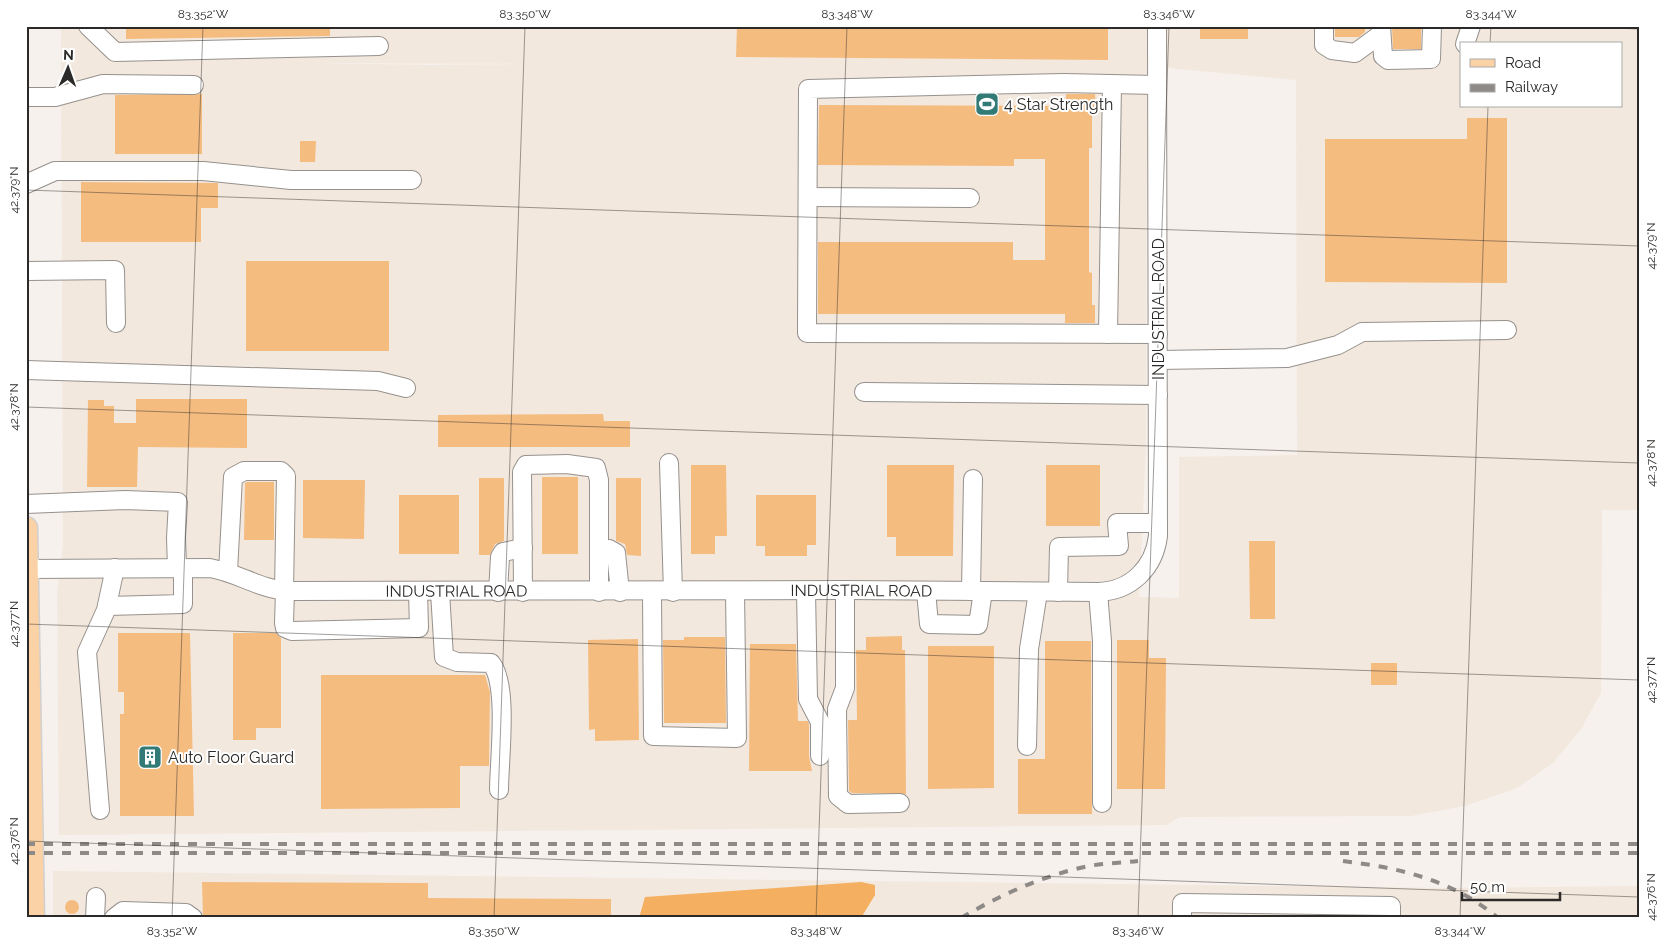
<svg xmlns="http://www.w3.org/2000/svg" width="1665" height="944" viewBox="0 0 1665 944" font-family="Raleway,sans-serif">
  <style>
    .built { fill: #f3e8dd; fill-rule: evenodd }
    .forest { fill: #f5af60 }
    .building { fill: #f5bc80 }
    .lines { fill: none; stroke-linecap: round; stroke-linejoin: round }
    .minor-casing { stroke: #96918d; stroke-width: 20 }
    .major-casing { stroke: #d1d0d0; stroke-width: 25 }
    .minor { stroke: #fff; stroke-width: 18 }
    .major { stroke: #fad2a6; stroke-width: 22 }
    .rail { stroke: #8d8a87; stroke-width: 4; stroke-dasharray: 9 9; stroke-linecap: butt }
    .ticks { fill: none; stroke: #2c2a28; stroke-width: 1; stroke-opacity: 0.45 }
    .labels { text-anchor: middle; stroke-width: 4; stroke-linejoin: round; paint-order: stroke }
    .poi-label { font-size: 16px; fill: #2c2a28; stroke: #fff; text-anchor: start }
    .street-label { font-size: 16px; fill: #2c2a28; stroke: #fff }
    .neatline { fill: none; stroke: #2c2a28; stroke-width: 2 }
    .ticks-label { font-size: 12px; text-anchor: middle; fill: #2c2a28 }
  </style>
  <rect width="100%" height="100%" fill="#f6f1ed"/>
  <g class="built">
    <path d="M61,26H1639V510H1602L1601,693L1581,729L1553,763L1517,788L1465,806L1411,816L1180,817L1166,825L59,835L57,591L63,545ZM1461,44H1621V106H1461ZM310,63L545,64L429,65ZM1147,66L1296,80L1297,455L1179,457V598L1139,597L1146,449Z"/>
    <path d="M53,871L1446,888L1639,886V918H53Z"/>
  </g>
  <path class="forest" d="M861,882L875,885V895L861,918H639L645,897Z"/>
  <g class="building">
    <path d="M126,26H330V36L126,39Z"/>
    <path d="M737,26H1108V60L736,57Z"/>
    <rect x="1200" y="26" width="48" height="13"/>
    <path d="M1335,26H1365V32L1359,37H1335Z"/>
    <path d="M1392,26H1421V49H1393Z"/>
    <path d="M202,94V154H115V95Z"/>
    <path d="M1066,94H1095L1096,115H1092V148H1089V272L1092,273V305H1095V323H1065V314H818V242H1013V260H1045V159H1014V166L818,165L819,105L1066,106Z"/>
    <path d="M1467,118H1507V283L1325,282V139H1467Z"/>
    <path d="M300,141H316L315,162H300Z"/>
    <path d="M81,182L218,183V208H201V242H81Z"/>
    <rect x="246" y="261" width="143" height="90"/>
    <path d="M136,399H247V448L138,447L137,487H87L88,400H104V406H114V423H136Z"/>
    <path d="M603,414L604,421H630V447H438V415Z"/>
    <path d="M691,465H726L727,536H715V554H691Z"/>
    <path d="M887,465H954L953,556H896V537H887Z"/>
    <rect x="1046" y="465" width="54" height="61"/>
    <rect x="542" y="477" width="36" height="77"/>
    <path d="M479,478H504V541L495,544L490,555H479Z"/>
    <path d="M616,478H641V556L627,555L625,544L616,541Z"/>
    <path d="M303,480H365L364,539L303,538Z"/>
    <path d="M247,482H274V540H244L245,483Z"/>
    <rect x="399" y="495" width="60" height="59"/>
    <path d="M756,495H816V545H807V556H765V546H756Z"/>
    <path d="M1249,541H1275V619H1250Z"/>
    <path d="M118,633H190L194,816H120V714H124V692H118Z"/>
    <path d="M233,633H276L281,638V728H256V740H233Z"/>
    <path d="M902,636V650H905L906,794L852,793L849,791L848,720H857L856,650H866V637Z"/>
    <path d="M684,637H725L726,723H664L663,640H684Z"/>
    <path d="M638,639L639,740L595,741V729L589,730L588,640Z"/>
    <path d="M1117,640H1149V658H1166L1165,789H1117Z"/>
    <path d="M1045,641H1091L1092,814H1018V759H1045Z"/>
    <path d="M750,644H796L798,721H808L809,725V756L812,771H749Z"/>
    <path d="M928,646H994V788L928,789Z"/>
    <rect x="1371" y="663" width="26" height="22"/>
    <path d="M321,675H485L490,692L489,766H460V808L321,809Z"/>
    <path d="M202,882L428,883V898L611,899V918H203Z"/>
    <circle cx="72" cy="907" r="7"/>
  </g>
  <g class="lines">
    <g class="minor-casing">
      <g id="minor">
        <path d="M88,26L115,52L379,46"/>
        <path d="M1324,26V45L1332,50L1355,53L1381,34"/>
        <path d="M1381,26L1383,56L1388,60L1431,59L1432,26"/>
        <path d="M1465,44L1471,26"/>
        <path d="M1157,85L1064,83L808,89L807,333L1158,334"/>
        <path d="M26,97H55L103,84L194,85"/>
        <path d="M26,184L55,171H203L291,180H412"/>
        <path d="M808,197L970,198"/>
        <path d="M26,271L115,270L116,323"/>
        <path d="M1108,334L1112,84"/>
        <path d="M1158,360L1287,358L1338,345L1362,332L1507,330"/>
        <path d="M26,370L378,381L406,388"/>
        <path d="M864,392L1158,395"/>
        <path d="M669,463L673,592"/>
        <path d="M26,504L125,500L178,502L176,538L177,568"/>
        <path d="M599,552L609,549L616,553L620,592"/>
        <path id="s1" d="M26,569L210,568C238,573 260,589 287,591L845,590L1098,592C1131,591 1154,568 1158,536L1157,26"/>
        <path d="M228,572L233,477L244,471H281L286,476L284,591"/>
        <path d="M845,590V688L837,709L838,796L848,804L900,803"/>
        <path d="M285,591L284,623L285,628L292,631L419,628L418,591"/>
        <path d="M806,591L808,699L820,722V756"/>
        <path d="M926,591L929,624L978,625L983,591"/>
        <path d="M971,591L973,479"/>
        <path d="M440,592L444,657L457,662L491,663C509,684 499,761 499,790"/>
        <path d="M498,592L500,557L503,552L523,548"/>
        <path d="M523,592L522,472L526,465L567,464L596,468L599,480V592"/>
        <path d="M652,592L653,736L737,738L735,592"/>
        <path d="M1058,592L1059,547L1119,546L1117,523H1158"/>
        <path d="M1098,592L1102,641V803"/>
        <path d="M107,606L183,604V568"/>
        <path d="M1027,746L1029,649L1038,592"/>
        <path d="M100,810L87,652L106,610L115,568"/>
        <path d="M95,918L96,897"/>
        <path d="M114,918L123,911L186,913L193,918"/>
        <path d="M1182,918V903L1391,906V918"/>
      </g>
    </g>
    <g class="major-casing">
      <path id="major" d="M26,528L33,918"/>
    </g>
    <use href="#minor" class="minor"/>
    <use href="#major" class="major"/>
    <g class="rail">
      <path d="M26,844H1639"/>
      <path d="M26,853H1639"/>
      <path d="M1343,861C1400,868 1453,880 1498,918"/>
      <path d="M961,918C1000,895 1044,875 1089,866C1105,863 1122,863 1138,861"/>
    </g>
  </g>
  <path class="ticks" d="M1559,26L1639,29M1490,44L1491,26M26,190L1639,246M26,407L1639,463M26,624L1639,680M26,841L1639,897M172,918L203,26M494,918L525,26M816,918L847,26M1138,918L1169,26M1460,918L1488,106"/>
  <defs>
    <g id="stadium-square" transform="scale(1.25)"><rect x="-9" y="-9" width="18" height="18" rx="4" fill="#317a75" stroke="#fff"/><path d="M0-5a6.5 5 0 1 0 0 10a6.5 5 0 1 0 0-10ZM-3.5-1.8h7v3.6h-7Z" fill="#fff"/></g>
    <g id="building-square" transform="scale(1.25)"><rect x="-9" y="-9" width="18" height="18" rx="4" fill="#317a75" stroke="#fff"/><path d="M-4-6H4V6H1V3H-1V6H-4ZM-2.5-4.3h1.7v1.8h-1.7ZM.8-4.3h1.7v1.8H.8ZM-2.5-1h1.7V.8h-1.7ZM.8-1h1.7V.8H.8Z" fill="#fff"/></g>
  </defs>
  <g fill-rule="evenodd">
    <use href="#stadium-square" x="987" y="104"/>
    <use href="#building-square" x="150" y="757"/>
  </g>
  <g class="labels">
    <g class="poi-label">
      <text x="1004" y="110">4 Star Strength</text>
      <text x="168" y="763">Auto Floor Guard</text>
    </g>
    <g class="street-label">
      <text transform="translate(1158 309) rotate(-90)" y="6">INDUSTRIAL ROAD</text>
      <text dy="6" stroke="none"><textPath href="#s1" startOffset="434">INDUSTRIAL ROAD</textPath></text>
      <text dy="6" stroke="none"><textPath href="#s1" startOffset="839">INDUSTRIAL ROAD</textPath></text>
    </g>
  </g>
  <rect width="1665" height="944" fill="none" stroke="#ffffff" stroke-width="55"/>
  <rect x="1460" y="42" width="162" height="65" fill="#ffffff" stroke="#abaaa9"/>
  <rect x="1470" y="59" width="25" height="8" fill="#fad2a6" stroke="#abaaa9"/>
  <text x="1505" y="68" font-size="15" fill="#2c2a28">Road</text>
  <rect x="1470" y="84" width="25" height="8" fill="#8d8a87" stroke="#abaaa9"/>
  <text x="1505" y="92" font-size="15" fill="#2c2a28">Railway</text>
  <g transform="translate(68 68) rotate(2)" stroke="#ffffff" stroke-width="4" paint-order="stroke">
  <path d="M0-4L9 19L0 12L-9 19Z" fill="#2c2a28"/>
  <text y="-8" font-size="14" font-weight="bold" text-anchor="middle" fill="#2c2a28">N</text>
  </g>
  <path d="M1462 892v8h98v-8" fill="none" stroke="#2c2a28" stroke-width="2.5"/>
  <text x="1470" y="892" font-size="15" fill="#2c2a28" stroke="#ffffff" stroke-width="4" paint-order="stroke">50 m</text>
  <rect x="28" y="28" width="1610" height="888" class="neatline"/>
  <g class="ticks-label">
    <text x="203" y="18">83.352°W</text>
    <text x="525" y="18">83.350°W</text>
    <text x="847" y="18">83.348°W</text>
    <text x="1169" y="18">83.346°W</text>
    <text x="1491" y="18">83.344°W</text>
    <text transform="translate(14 190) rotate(-90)" y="4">42.379°N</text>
    <text transform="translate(1651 246) rotate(-90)" y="4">42.379°N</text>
    <text transform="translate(14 407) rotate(-90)" y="4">42.378°N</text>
    <text transform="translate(1651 463) rotate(-90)" y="4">42.378°N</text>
    <text transform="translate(14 624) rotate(-90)" y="4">42.377°N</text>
    <text transform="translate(1651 680) rotate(-90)" y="4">42.377°N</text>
    <text transform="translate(14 841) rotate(-90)" y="4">42.376°N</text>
    <text transform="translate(1651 897) rotate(-90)" y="4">42.376°N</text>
    <text x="172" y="935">83.352°W</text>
    <text x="494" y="935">83.350°W</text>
    <text x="816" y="935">83.348°W</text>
    <text x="1138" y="935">83.346°W</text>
    <text x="1460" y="935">83.344°W</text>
  </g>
</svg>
